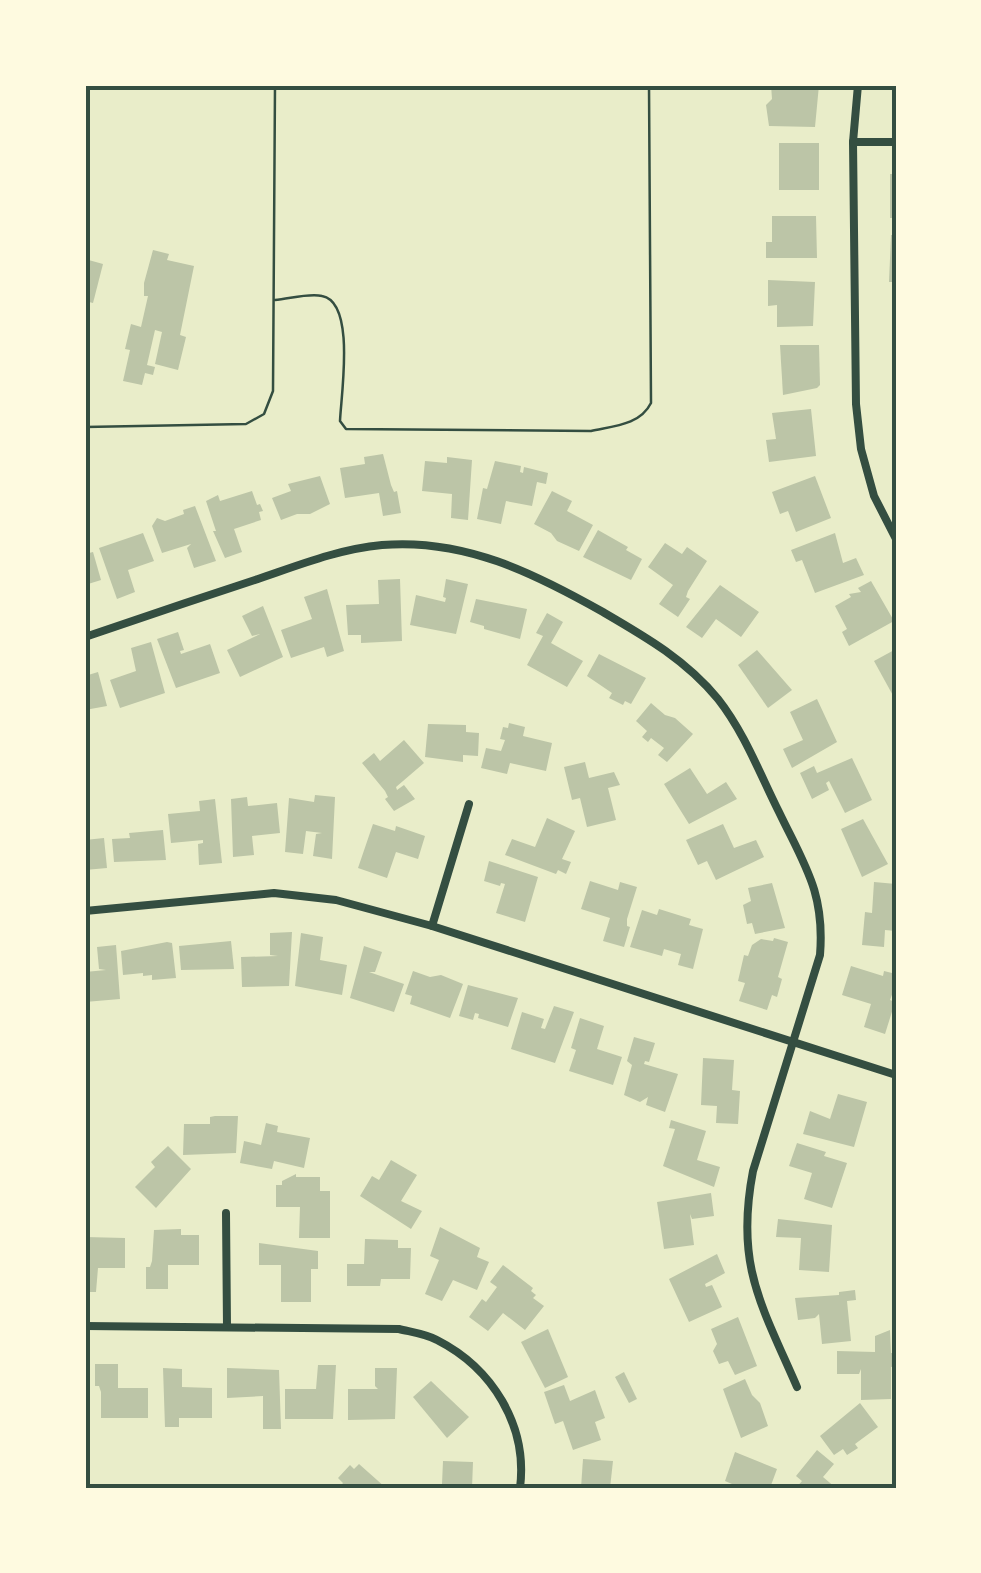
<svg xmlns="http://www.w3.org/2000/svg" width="981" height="1573" viewBox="0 0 981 1573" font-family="Cabin,sans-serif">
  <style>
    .building { fill: #bcc5a7 }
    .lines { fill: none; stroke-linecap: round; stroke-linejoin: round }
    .path { stroke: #344e41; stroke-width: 2.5 }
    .minor { stroke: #344e41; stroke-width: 8 }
    .neatline { fill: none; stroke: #344e41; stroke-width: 4 }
  </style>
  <rect width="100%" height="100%" fill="#e9edc9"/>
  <g class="building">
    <path d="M771,85H819L815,127L769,126L766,105L772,99Z"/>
    <rect x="779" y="143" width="40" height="47"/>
    <rect x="890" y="174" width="6" height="44"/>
    <path d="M772,216H816L817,258H766V242H772Z"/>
    <path d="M891,235H896V282H889Z"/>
    <path d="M153,250L169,254L167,260L194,266L180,335L186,337L178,370L155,364L162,332L155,330L147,365L155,367L153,375L145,373L142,385L123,381L130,350L125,349L131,324L141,327L148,296H144V283Z"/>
    <path d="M85,259L103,264L93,303L85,301Z"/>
    <path d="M768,280L815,282L813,326L777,327V305L768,306Z"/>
    <path d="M780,345H819L820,385L817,388L783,395Z"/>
    <path d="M811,409L816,456L769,462L766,440L776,439L772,413Z"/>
    <path d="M383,454L391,485L394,492L397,491L401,513L383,516L379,493L345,498L340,468L365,464L364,457Z"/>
    <path d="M447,457L472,460L468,520L451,518L452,494L422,491L425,461L447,463Z"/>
    <path d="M495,461L521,466L520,472L523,473L524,467L548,473L546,484L537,482L532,506L506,501L501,524L477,519L483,488L487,489Z"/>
    <path d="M320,476L330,504L310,514H297L281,520L272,498L291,491L288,484Z"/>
    <path d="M815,476L831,518L796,532L788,511L780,514L772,492Z"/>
    <path d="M252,491L257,505L260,504L263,511L259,512L261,520L234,529L242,552L225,558L213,531H216L206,501L218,495L220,501Z"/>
    <path d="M552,491L572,501L567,511L593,525L579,551L557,541L551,533L534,524Z"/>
    <path d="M195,506L216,561L194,568L187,548L191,544L162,553L152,526L157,518L165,521L184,514L183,510Z"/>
    <path d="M598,530L628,547L626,550L642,559L631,580L583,557Z"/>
    <path d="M143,533L154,561L128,570L135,592L117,599L99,548Z"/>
    <path d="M835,533L843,563L856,558L864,575L815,593L802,560L796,562L791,550Z"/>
    <path d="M665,543L682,554L687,547L707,561L688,591L686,597L690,599L678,617L659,604L673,585L648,567Z"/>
    <path d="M93,552L101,580L85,585V554Z"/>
    <path d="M400,579L402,641L361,643V635H348L346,605L379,604L378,580Z"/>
    <path d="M446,579L468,584L456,634L410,625L416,595L445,602L446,598L443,597Z"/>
    <path d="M871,581L894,621L849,646L842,632L847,629L835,606L851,597L849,594L861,592L858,588Z"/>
    <path d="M720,585L759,612L741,637L716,619L702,638L686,627Z"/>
    <path d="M327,589L344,651L327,657L324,647L291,658L281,630L312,619L304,597Z"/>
    <path d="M476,599L527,609L520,639L484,629V626L470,622Z"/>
    <path d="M263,606L283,657L240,677L227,650L260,634L252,636L242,616Z"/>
    <path d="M547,613L563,622L551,643L583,661L567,687L527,665L543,636L536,633Z"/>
    <path d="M178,632L184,650L180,651L181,654L210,644L220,673L176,688L157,639Z"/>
    <path d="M151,642L165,693L120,708L110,680L136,671L131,648Z"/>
    <path d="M896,649V701L874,661Z"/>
    <path d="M757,650L792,690L768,708L738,665Z"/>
    <path d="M599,654L646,678L631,704L625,701L623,705L609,698L612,693L587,676Z"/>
    <path d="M98,672L107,706L85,710V676Z"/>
    <path d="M817,699L837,742L792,768L783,749L803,740L790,712Z"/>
    <path d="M651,703L665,715L675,718L693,734L667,762L658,755L664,748L651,738L648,742L642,737L647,731L636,721Z"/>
    <path d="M509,723L525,727L523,736L552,743L546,771L510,763L507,774L481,768L486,748L501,751L505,740L500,739L503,727L508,728Z"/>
    <path d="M428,724L466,725V732L479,733L478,756L463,755V762L425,757Z"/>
    <path d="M404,740L424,763L396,787L397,790L404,785L415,799L394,811L385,799L388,797L385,791L362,763L374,753L380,761Z"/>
    <path d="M852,758L872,800L845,813L829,781L826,783L829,790L812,799L800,773L814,766L817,773Z"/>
    <path d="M585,762L589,778L614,772L620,785L608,788L616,820L587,827L580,798L572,800L564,767Z"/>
    <path d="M690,768L707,794L726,782L737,799L689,824L664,784Z"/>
    <path d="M315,795L335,797L332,859L313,856L316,834L322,833L306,831L303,854L285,852L289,798L314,802Z"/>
    <path d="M247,797L248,806L277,803L280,833L252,836L254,855L233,857L231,799Z"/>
    <path d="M215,799L222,863L199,865L198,844L203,843V840L171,843L168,814L200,811L199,801Z"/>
    <path d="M547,818L575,831L562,859L571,862L566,874L558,870L556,874L505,855L512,839L535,847Z"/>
    <path d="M863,819L888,864L862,877L841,829Z"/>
    <path d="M373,824L395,831L396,826L425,836L418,859L396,852L387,878L358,868Z"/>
    <path d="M723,824L734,848L756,840L764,857L716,880L707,861L698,865L686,840Z"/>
    <path d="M163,830L166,860L114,862L112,839L130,838L129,833Z"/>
    <path d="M104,838L107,868L85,870V840Z"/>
    <path d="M489,861L538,877L525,922L496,913L505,884L501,883L500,886L484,881Z"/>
    <path d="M590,881L618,890L620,882L637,887L627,919V926L630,927L624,947L603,941L610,918L581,909Z"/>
    <path d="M874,882L896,884V931L885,930L884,947L862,945L865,912L872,913Z"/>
    <path d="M772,883L785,928L755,934L752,923L747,924L743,905L751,901L748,888Z"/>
    <path d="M659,909L691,919L689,925L703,929L693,969L678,965L681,954L664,949L662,956L630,947L642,910L657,915Z"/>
    <path d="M292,932L289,986L242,987L241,957L278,956L270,955V933Z"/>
    <path d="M301,933L323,937L320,960L347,965L342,995L295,986Z"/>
    <path d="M774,938L788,942L778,977L782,979L777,997L772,995L767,1010L739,1001L745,983L738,981L744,955L748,956L752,945L761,939L773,941Z"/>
    <path d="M231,941L234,969L181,970L179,946Z"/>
    <path d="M167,942L172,943L176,978L152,980V975L143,976V973L123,975L121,951Z"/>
    <path d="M116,945L120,999L85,1002V972L106,970L99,969L97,947Z"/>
    <path d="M364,946L382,952L375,972H369L404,984L394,1012L350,998Z"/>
    <path d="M851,966L883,976L884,971L896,974V993L893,992L890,1000L895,1002L885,1034L864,1027L871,1004L842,995Z"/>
    <path d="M413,971L430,977L441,975L463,984L450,1018L410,1004L412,996L405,994Z"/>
    <path d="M468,985L518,998L508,1027L478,1018L479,1014L475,1013L473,1020L459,1016Z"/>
    <path d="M554,1006L574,1012L555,1063L511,1049L522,1012L544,1019L541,1028L545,1029Z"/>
    <path d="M580,1018L604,1026L597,1049L622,1057L613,1085L569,1071L576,1050L571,1048Z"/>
    <path d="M634,1037L655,1043L649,1062L645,1061L644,1064L678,1074L665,1112L646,1105L648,1097L640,1102L624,1095L632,1065L627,1061Z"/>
    <path d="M703,1058L734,1060L732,1090L740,1091L738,1124L716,1123L717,1106L701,1105Z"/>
    <path d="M838,1094L867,1102L854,1147L803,1134L810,1111L830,1119Z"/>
    <path d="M215,1116H238L236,1153L183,1155L184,1124H210V1117Z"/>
    <path d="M671,1120L706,1131L697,1160L720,1167L714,1187L663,1166L675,1129L669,1128Z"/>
    <path d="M266,1123L278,1126L277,1132L310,1138L304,1168L274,1161L272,1169L240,1163L244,1141L261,1145Z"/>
    <path d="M797,1143L826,1152L824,1156L847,1163L832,1208L804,1199L812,1173L789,1166Z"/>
    <path d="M168,1146L191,1169L156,1208L135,1187L155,1167L151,1162Z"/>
    <path d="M391,1160L417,1175L401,1201L422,1211L411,1229L360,1196L372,1176L379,1180Z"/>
    <path d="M296,1174V1177H320V1191H330V1238H299L300,1207H276V1185H282V1181Z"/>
    <path d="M711,1193L714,1216L692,1219L690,1214L694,1245L664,1249L657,1202Z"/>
    <path d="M778,1219L832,1225L829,1272L799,1270L801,1238L776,1237Z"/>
    <path d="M440,1227L480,1248L477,1257L489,1262L477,1290L453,1280L442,1301L425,1294L439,1260L430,1256Z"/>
    <path d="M181,1229V1235H199V1265H168V1289H146V1267H150L152,1261L154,1230Z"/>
    <path d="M85,1237L125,1238V1268H98L96,1292H85Z"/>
    <path d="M365,1239L398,1240V1248H411L410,1279H381L380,1286H347V1264H364Z"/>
    <path d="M259,1243L318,1251V1269H311V1302H281V1265H259Z"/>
    <path d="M717,1254L725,1273L705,1284L706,1287L712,1285L722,1307L689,1322L669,1279Z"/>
    <path d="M503,1265L533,1288L531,1291L536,1295L533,1298L544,1306L525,1330L503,1313L488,1331L469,1317L482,1299L486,1302L497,1287L490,1282Z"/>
    <path d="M855,1290L856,1300L847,1301L851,1341L822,1344L819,1314L815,1318L798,1320L795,1298L839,1295V1292Z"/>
    <path d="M738,1317L757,1366L735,1375L728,1361L719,1364L713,1351L717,1344L711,1329Z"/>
    <path d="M548,1329L568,1377L545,1388L521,1342Z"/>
    <path d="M890,1330L891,1353H896V1366L891,1367V1399L861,1400V1369L859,1374H837V1351L875,1352V1336Z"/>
    <path d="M95,1364H118V1388H148V1418H101V1392L99,1386H95Z"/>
    <path d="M318,1365H336L333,1419H285V1389H316Z"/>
    <path d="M163,1368L182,1369V1387L212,1388V1418H179V1427H165Z"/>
    <path d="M227,1368L279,1370L281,1429H263V1396L227,1398Z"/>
    <path d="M375,1368H397L395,1419L348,1420V1389H378L375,1386Z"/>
    <path d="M624,1372L637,1399L629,1403L615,1377Z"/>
    <path d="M745,1379L752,1395L760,1403L768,1426L741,1438L723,1389Z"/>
    <path d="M431,1381L469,1417L447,1438L413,1397Z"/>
    <path d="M564,1385L570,1401L595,1390L605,1418L595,1422L601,1440L573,1450L563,1421L555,1424L544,1392Z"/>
    <path d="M860,1403L878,1427L855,1444L858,1448L847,1455L843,1449L834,1455L820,1436Z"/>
    <path d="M817,1450L834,1464L823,1477L836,1488H796L802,1481L796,1476Z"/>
    <path d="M735,1452L777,1469L770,1488H730L732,1484L725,1481Z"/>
    <path d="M583,1459L613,1461L610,1488H581Z"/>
    <path d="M443,1461L473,1462L472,1488H437V1484H442Z"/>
    <path d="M359,1464L386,1488H339L343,1483L338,1478L350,1465L354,1469Z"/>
  </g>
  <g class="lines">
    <g class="path">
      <path d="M275,300C289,299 308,293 322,296C356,302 341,395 340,421L346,429L591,431C614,426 640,425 651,403L649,85"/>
      <path d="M85,427L246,424L264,414L273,391L275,85"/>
    </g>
    <g class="minor">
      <path d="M858,85L853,142L856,404L861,449L874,496L896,539"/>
      <path d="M853,142H896"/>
      <path d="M85,637C143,617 200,598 258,579C299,565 339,549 382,545C464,538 534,573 603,612C646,637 686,660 718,699C744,732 760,774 779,812C805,866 825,893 820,955L753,1171C735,1265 761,1304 797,1387"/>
      <path d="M85,911L274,893L336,900L432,926L896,1075"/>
      <path d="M432,926L469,804"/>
      <path d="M226,1213L227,1326"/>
      <path d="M85,1326L399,1329C411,1332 426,1334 437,1340C492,1368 528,1425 520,1488"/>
    </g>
  </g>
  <rect width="981" height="1573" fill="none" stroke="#fefae0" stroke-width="175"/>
  <rect x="88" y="88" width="806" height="1398" class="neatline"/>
</svg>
